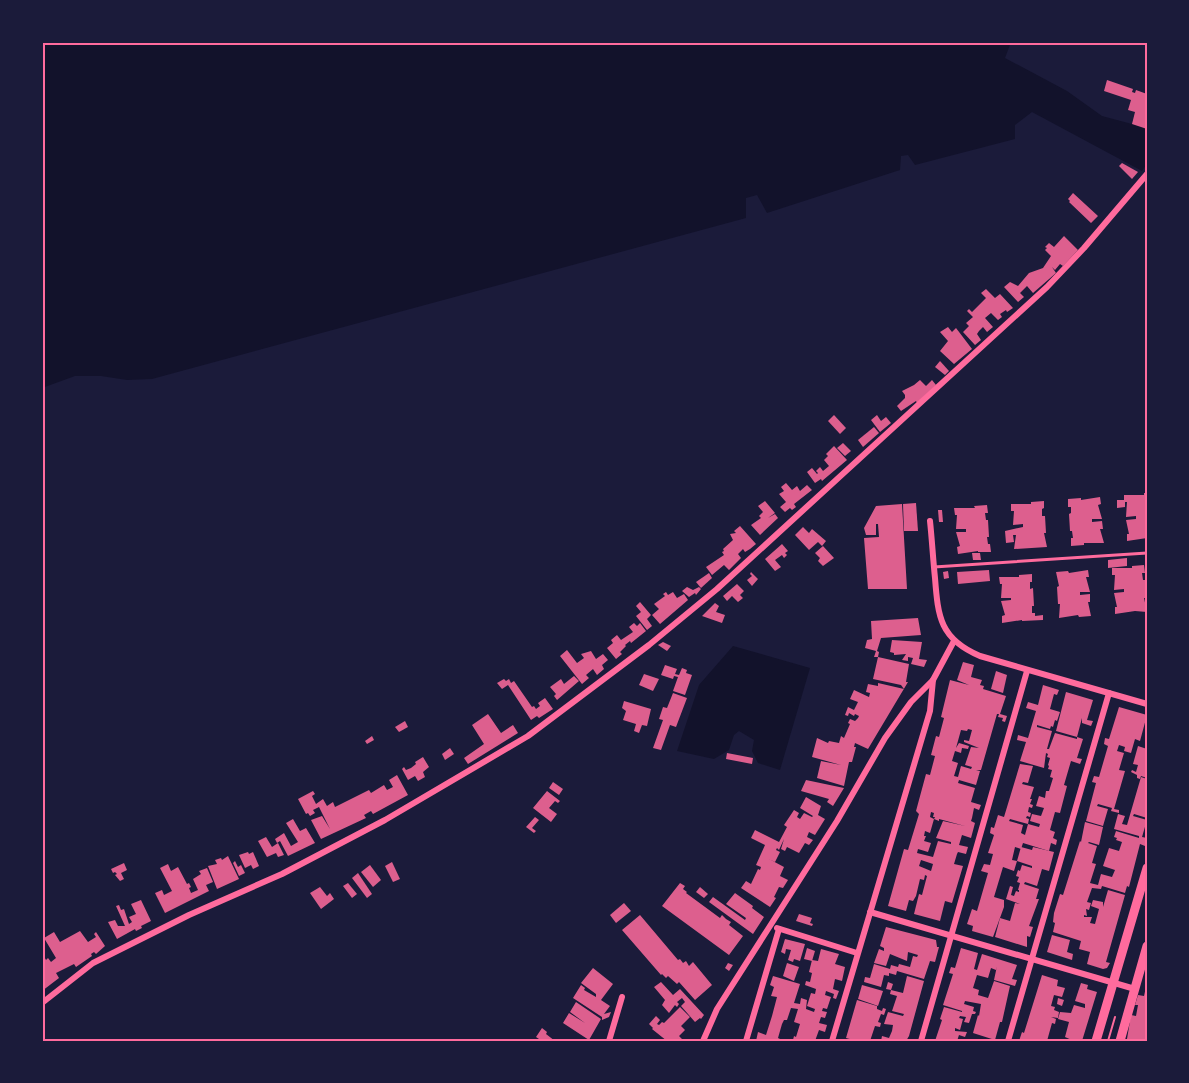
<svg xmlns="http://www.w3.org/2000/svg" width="1189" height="1083" viewBox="0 0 1189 1083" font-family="Lora,serif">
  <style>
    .water { fill: #12122b }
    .building { fill: #dd5f8e; fill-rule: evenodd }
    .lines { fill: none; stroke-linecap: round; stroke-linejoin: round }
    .path { stroke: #ff6b9d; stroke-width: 2 }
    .service { stroke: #ff6b9d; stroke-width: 3 }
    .minor { stroke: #ff6b9d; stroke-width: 6 }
    .secondary { stroke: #ff6b9d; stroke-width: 9 }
    .neatline { fill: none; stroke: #ff6b9d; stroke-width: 2 }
  </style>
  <rect width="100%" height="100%" fill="#1b1b3a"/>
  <g class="water">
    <path d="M42,42H1011L1005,58L1067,91L1102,116L1147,128V164L1142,171L1032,112L1015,125V139L915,165L908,155L901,156L900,170L767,213L757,195L746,198V218L152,379L127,380L101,376H75L42,388Z"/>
    <path d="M733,646L810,668L780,770L758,763L752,751L754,740L739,731L734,735L729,750L714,759L677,751L699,685Z"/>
  </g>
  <g class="building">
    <path d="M1107,80L1133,89L1132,92L1135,93L1136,90L1147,94V129L1132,124L1135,112L1128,110L1131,100L1104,91Z"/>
    <path d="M1122,163L1138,172L1132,179L1119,166Z"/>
    <path d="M1073,193L1098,216L1091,223L1069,202L1070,201L1068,199Z"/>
    <path d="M1064,236L1078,250L1063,266L1060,264L1055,270L1052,267L1056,273L1033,293L1027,286L1020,293L1024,297L1018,302L1004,287L1010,282L1018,286L1029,273L1043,268L1051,256L1045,250L1047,248L1045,247L1049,243L1054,247Z"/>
    <path d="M986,289L995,298L1000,294L1013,308L1007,312L1006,310L1000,314L1002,317L998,320L991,313L985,318L993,327L987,332L983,327L979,331L977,334L981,340L975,345L963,332L969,326L966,323L973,317L967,311L969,309L972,312L986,298L981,293Z"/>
    <path d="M948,327L952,332L956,328L972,349L954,364L940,351L948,341L940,332Z"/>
    <path d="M940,361L949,371L945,375L935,367Z"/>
    <path d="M920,380L926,386L932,380L936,385L917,403L916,401L901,411L897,406L905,398V395L902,391L914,385Z"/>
    <path d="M834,415L846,428L840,434L828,421Z"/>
    <path d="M877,415L881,421L886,417L891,423L880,432L871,420Z"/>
    <path d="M874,427L879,433L863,447L858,440Z"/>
    <path d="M843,443L851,451L845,456L837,448Z"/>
    <path d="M834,446L847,460L822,481L821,479L815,483L807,472L812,468L817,474L818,473L816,471L820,467L823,471L829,466L824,460L828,456L826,454Z"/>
    <path d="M786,483L792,490L797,486L800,491L807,485L812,490L794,504L796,507L792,510L790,508L785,512L780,507L786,502L779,494L784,491L781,487Z"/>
    <path d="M1144,493H1147V538L1127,541V534H1129L1126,520L1136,519V516L1126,517L1127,502H1125V507L1117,508V500H1124V495H1144Z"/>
    <path d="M1100,497L1101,504L1098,505L1102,519H1092V522L1102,521L1103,529H1100L1104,543H1084V545L1071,546V538H1073L1072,531H1070L1069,514L1071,513V507H1068V499L1081,498V500Z"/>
    <path d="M765,501L775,513L768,518L775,514L778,518L760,535L751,525L761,518L759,516L763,512L758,506Z"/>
    <path d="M1044,501V508L1042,509V516H1045L1046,533H1044L1047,547L1014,549L1016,535H1013L1014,542L1006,543L1005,531L1023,527V524L1013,525L1014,511H1011V504H1031V502Z"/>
    <path d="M916,503L918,531H904L903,504Z"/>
    <path d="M902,504L907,589H868L864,538L879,537L878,524H876V535H866L864,528L876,506Z"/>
    <path d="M987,505L988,513H985L986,520H988L989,537H987L988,544H990L991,552H978V551L958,554L957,547L960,546L956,532H966V529H956L957,515H955L954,508H975L974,506Z"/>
    <path d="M938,510H942L943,522H939Z"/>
    <path d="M740,526L756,544L750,549L745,552L743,549L738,554L741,558L729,570L724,565L712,575L706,567L724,555L722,552L724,551L723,549L733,540L730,534L736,533L734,531Z"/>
    <path d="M803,527L809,533L812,529L826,541L822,546L818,542L809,550L795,535Z"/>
    <path d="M782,544L788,551L785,553L787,555L784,558L782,555L775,560L781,567L775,571L765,559Z"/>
    <path d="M823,546L834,558L823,566L818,561L820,558L815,553Z"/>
    <path d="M972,553H980L981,560H973Z"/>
    <path d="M1127,558V566L1108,568V560Z"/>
    <path d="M1144,565L1145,573H1142L1143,580H1146L1147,598H1144L1147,612L1135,611L1115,614V607H1117L1114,593L1124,592V589L1114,590L1115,575H1112V568H1132V566Z"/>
    <path d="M989,570L990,581L958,584L957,572Z"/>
    <path d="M1088,570L1089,577H1086L1090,592H1080V595L1090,594V602H1088L1091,616L1079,617L1078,615L1059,618L1060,604H1058L1057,587L1059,586L1056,572L1068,571L1069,573Z"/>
    <path d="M948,571L949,578L944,579L943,572Z"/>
    <path d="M751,572L758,579L752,586L747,580L752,576L750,574Z"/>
    <path d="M709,573L712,578L701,588L696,582Z"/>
    <path d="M1032,574V582H1030V589L1033,588L1034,606H1032V613H1035V616L1043,615V620L1022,621V620L1002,623V616L1005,615L1001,601L1011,600V598H1001L1002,584H1000L999,577H1019V575Z"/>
    <path d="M737,584L744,591L740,595L743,598L738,602L732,596L727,601L723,596Z"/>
    <path d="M687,587L693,590L699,587L701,589L696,595L695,593L689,597L682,591Z"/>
    <path d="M666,592L668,595L673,592L677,598L684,594L688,600L660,624L652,615L659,609L654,604L665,596L663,594Z"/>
    <path d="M640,602L651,615L647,619L652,626L647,630L636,616L641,612L636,606Z"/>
    <path d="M715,603L719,606L716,612L725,615L722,623L702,616Z"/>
    <path d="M918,618L921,635L881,638L877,651L879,652L878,657L909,664L906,682H908L868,749L855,743L854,747H856L852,762H849L844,786L817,778L821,761L841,765L812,757L817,738L828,743L829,741L839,743L841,736L844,738L850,724L848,723L850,719L855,721L858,718L859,716L855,714L854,716L849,713L848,716L845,715L848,707L854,710L858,702L850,699L854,690L869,697L870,693L866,692L868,684L878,686V683L904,689L901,685L873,679L878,657H874L876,651L865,648L867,640L872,639L871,621Z"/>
    <path d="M634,623L637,626L640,623L646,631L631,643L630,641L625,645L626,646L620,652L622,654L616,659L607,648L613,643L611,640L617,635L621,640L633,632L629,627Z"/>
    <path d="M892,640L922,642L919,659L927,660L924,667L911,664L913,658L908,657V661L902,660L906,654L894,655V653L890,652Z"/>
    <path d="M663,642L671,646L667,651L658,645Z"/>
    <path d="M567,650L577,663L584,658L581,654L591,651L596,659L603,654L608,660L602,665L604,669L597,675L593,669L586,675L589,678L582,684L560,656Z"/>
    <path d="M963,662L974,665L971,677L982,680L980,685L984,686L983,689L1006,696L1000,714L1007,716L1005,722L1002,721L1003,718L998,717L999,714H997L981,770H976L980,771L976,785L959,780L958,783L975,788L971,802L981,805L979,810L974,808L972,818L971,821L975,823L971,838L962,835L959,845L968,847L966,854L958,852L957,854L954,864L963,866L952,903L945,901L940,921L914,914L919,894L922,895L927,876L925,875L924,880L920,879L916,896L913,901L909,900L906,911L888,906L904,849L908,850L919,814L916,811L926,774L930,775L935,756L931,755L936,736L939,737L944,718L941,717L950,680L969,685L957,680ZM968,729L972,730L969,741L964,740V742L979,748L971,747L965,765L972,767L971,769L961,766L958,777L954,776L958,763L952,761L955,751L961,753L962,748L968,749L969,746L959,743L956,748L961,730L967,731ZM931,812L934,813L933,817H935L934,819L939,821V819L965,826L943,821L936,838L951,842V844L938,841L933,857L917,853L918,849L928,852L931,843L924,841L926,836H924L925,831L930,833L934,819L930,817ZM921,860L933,864L931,871L919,866Z"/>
    <path d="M665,665L677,669L675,674L679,675L682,668L687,670L686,673L692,675L685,695L673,691L678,677L674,676L673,679L661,675Z"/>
    <path d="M996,671L1007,675L1003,693L991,689Z"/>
    <path d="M644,674L659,679L653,691L639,685Z"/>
    <path d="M574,676L579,681L557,700L554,696L556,694L550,687L561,679L564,684Z"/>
    <path d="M504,679L506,681L509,679L511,683L514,681L532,707L534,706L536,709L540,706L538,703L545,698L553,709L539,718L537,716L531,720L508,685L502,689L497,683Z"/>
    <path d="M1043,685L1059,690L1057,695L1054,694L1050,709L1060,712L1057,721L1055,720L1053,727L1051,726L1050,729L1037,725V727L1052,731L1047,749H1049L1055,733L1077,739V737L1056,731L1066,692L1093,700L1087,720L1093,721L1091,726L1082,723V718L1077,737L1083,739L1077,758L1082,759L1080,764L1071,761L1064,785L1067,786L1060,813L1055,812L1050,830L1055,832L1053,838L1057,840L1056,845L1051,843L1049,851L1023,843L1021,849L1015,847L1012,860L1017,861L1014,871L1003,867L994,897L1004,900V907L993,937L972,931L973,926L967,924L972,909L977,911L988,873L981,871L984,864L990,865L993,854L988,853L994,835L990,833L991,827L994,828L998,815L1004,817L1020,764L1033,766L1028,783L1023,782L1022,784L1034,787L1030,799H1032L1030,804L1033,805L1032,808L1029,807L1028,812L1031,813L1030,817L1027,816L1026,818L1029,819L1028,824L1010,819L1009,821L1023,825L1021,833L1025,835L1028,824L1039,827L1040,824L1030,821L1032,814L1041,816L1044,808L1036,806L1039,796L1045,798L1046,791H1049L1053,778L1050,777L1052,770L1048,769L1049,766L1048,765L1050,758L1047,757L1048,754L1046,753L1044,768L1020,761L1026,742L1017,740L1018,735L1028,738L1036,711L1026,708L1028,702L1038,705Z"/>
    <path d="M673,693L687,698L676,727L670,725L661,750L653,748L663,720L659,719L663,707L667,708Z"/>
    <path d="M624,701L651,709L647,726L642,725L639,733L634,731L636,724L623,720L626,711L622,708Z"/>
    <path d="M1119,707L1147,715L1140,741L1135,739L1131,753L1124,751L1125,747L1119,745L1117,751L1124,753L1119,770L1125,771L1114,809L1119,810V813L1111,811L1112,808L1098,804L1097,806L1108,809L1103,826L1086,821L1096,783L1092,782L1094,776L1099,777L1108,746L1104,744L1105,738L1109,739Z"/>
    <path d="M488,714L501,733L513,725L518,733L468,764L464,758L484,744L472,725Z"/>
    <path d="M405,721L408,727L399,732L395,727Z"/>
    <path d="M372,736L374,740L367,744L365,741Z"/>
    <path d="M1138,746L1147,749V778L1141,776L1140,779L1137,778V775L1131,772L1132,770L1136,772L1138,765L1133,764Z"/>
    <path d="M450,748L454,754L445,760L442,754Z"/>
    <path d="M727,753L753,758L752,764L726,759Z"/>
    <path d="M423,757L429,767L423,772L425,777L418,781L415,776L408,780L402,769L404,767L406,770L411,768L416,764L415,762Z"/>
    <path d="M397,775L408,795L373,814L371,811L364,815L366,818L321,839L311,820L322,816L330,829L319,807L313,810L315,813L310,816L308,813L306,814L298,799L313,791L315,794L312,796L316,804L323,799L327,806L333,802L335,807L369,790L371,793L384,785L387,790L393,787L389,780Z"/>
    <path d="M1141,777L1147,779V818L1134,814L1133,816L1147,820L1142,837L1147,838L1145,846L1140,844L1129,887L1127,886L1125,893L1102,886L1101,889L1092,888L1087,902L1091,903L1089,910L1086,909L1087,916L1084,915V917H1092L1090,923L1095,924L1099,909L1091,906L1093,900L1103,902V907L1108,890L1125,895L1106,962L1110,963L1107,968L1103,969L1087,964L1090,952L1079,949L1081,941L1053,932L1055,923L1053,922L1054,913L1060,894L1063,895L1080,841L1081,842L1085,822L1103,827L1099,845L1089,842L1088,843L1097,846L1092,863L1096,864L1090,883L1098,885L1101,874L1112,877L1115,870L1103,866L1109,848L1119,851L1122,842L1116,840L1117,838L1114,837L1116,831L1139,838V836L1114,829L1118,814L1125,816L1122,824L1127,825Z"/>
    <path d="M806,780L844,788L833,806L827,802L829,799L801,791Z"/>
    <path d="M553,782L563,789L559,795L549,788Z"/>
    <path d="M547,791L560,801L558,803L555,801L549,808L557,814L551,822L533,808Z"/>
    <path d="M806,797L821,806L818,815L825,819L815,835L809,832L807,837L813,840L809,845L805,843L799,853L787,847L785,851L781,849L784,839L779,850L777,848L776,850L780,852L775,862L769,859L784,867L780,876L788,880L783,888L779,887L774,897L776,898L770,907L741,888L746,881L751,884L758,869L760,870L761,867L756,865L765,845L751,838L755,830L779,842L787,827L784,825L794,810L799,813L797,817L800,819L804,813L812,817L813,816L800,808Z"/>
    <path d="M535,817L539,820L532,828L536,831L534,833L526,827Z"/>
    <path d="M293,819L300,831L306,828L315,843L288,856L280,841L277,843L275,839L284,833L291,846L298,842L286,823Z"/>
    <path d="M266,837L272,847L278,843L284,855L278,857L276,853L267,857L258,841Z"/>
    <path d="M1021,847L1032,850L1033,847L1054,852L1049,871L1042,869L1037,886L1025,882L1024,884L1039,889L1036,899H1039L1029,926L1033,927L1030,937L1027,936V947L995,937L1000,918L1010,921L1015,903L1020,904L1006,899L1010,886L1013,887L1011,895L1014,896L1016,891L1019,892V890H1018L1020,883L1017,882L1019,877L1016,876L1018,870L1020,871L1022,865L1032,868V866L1017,861Z"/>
    <path d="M248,852L249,854L253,852L259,866L253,869L251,865L245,868L239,855Z"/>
    <path d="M228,856L239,879L217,889L208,866L217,864L215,860L221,858L222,860Z"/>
    <path d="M235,861L238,867L241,865L245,873L239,876L233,863Z"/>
    <path d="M392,862L400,879L393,882L385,866Z"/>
    <path d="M124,863L127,870L121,873L124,879L120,881L115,875L117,874L115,872L113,873L111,869Z"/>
    <path d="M168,864L171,871L178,867L187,884L189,883L191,887L189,888L191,893L198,890L193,879L201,874L199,871L207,868L213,882L206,885L209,891L165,913L155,893L162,890L164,895L172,891L160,868Z"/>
    <path d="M370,865L381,880L373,887L361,872Z"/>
    <path d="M358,873L372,894L367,898L352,878Z"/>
    <path d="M348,883L357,894L352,898L343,886Z"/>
    <path d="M680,883L685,886L683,889L687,892L686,893L720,918L722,915L726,919L731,922L729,925L743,936L729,955L662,906Z"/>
    <path d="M320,887L327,896L330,893L334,899L321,909L310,893Z"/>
    <path d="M700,887L708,894L704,898L696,892Z"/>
    <path d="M735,893L753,906L752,908L764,917L753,934L709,902L713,897L745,920L746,918L726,904Z"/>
    <path d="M141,900L151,921L141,926L142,928L136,931L135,929L117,939L108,922L115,920L118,926H125L116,906L119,905L121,910L124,909L129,924L132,922L129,917L136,914L131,904Z"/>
    <path d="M624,903L631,911L616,923L610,915Z"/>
    <path d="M799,914L812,918L810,923L813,924L812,926L796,921Z"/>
    <path d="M640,915L678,960L680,959L683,963L686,961L689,966L693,962L712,985L695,1000L679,982L677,984L668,976L666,978L662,974L661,975L622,930Z"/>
    <path d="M886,927L936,940L937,947H939L935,962L930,961L924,979L897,971L896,975L889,973V976L884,975L881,987L864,982L865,977L870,978L874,964L890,969L891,965L898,967L899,964L910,967L913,956L917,957L918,955L908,952L907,961L890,954L886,966L874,963L879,949L884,951V948L880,946Z"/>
    <path d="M80,931L88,942L96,937L94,934L96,932L105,946L96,954L94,952L91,954L92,956L76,967L74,964L56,973L59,978L42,991V953L46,960L48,958L51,962L56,958L44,938L54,932L60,942Z"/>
    <path d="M1052,935L1070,940L1067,952L1073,954L1072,960L1047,952Z"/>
    <path d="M785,939L805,944L800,961L794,959L793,962L788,960L791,950L786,949L785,954L781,952Z"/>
    <path d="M807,948L815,951L812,961L804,959Z"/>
    <path d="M961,948L978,953L974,969L977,970L982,954L1017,965L1012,979L1017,980L1015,986L994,980L997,966L996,970L991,968L988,978L977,975L973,988L979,990L978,995L988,998L994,981L1010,986L1002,1022H1000L995,1040L973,1033L978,1015L979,1016L981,1004L965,1001L964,1004L974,1007L973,1011L976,1012L975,1014H972L969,1023L964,1022L966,1017L960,1016L959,1018L963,1019L960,1030L955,1028V1031L967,1032L965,1037L959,1035L957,1041H935L942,1020L940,1019L944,1007L962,1012V1011L943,1005L953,974L949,973L951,967L955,968Z"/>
    <path d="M821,949L839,954L835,964L845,967L842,981L835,979L833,989L839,991L836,999L833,998L834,994L826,991L825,995L831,997L827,1009L823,1008L822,1011L827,1012L825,1018L821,1017L819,1023L827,1025L825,1032L819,1030L815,1041L793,1040L794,1036L796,1037L800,1024L794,1022L798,1009L791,1008L787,1020H784L782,1024L778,1038L780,1039V1041H756L758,1032L766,1035L772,1016L777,997L771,996L774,987L770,985L773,976L800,984L794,1003L800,1004L801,998L807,1000L806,1009L814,1012L815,1009L807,1006L811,993L815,994L816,989L805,985L806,981L810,982L812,973L809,972L812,960L818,961Z"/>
    <path d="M728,963L733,965L729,971L725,968Z"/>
    <path d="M787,963L799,967L794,981L783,976Z"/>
    <path d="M593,968L613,984L601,1000L610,1006L604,1014L611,1012L609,1017L602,1020V1017L573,998L581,985L585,988L584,990L596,997V994L581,983Z"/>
    <path d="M1042,975L1058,980L1057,986L1065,988L1062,997L1054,995L1051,1006L1055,1007L1054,1010L1059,1012L1058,1018L1051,1017L1056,1019L1055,1024L1052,1023L1047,1041H1019L1022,1032L1024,1033Z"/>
    <path d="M907,976L924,981L909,1036L906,1041H881L882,1036L889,1038L892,1031L893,1025L884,1024L888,1012L903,1016L904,1014L892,1011L897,996L890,994L891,990L903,993Z"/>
    <path d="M661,982L673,995L680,989L704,1015L701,1019L700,1018L695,1022L681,1006L685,1002L682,998L677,1002L679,1004L677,1007L675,1005L669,1013L662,1005L665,1000L654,987Z"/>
    <path d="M888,982L893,984L891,990L886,989Z"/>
    <path d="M1081,983L1088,985L1087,989L1097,992L1082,1041H1074L1065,1037L1069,1022L1058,1019L1060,1012L1071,1013L1074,1005L1085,1008V1004L1075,1001Z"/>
    <path d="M862,985L883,991L878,1006L858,999Z"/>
    <path d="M1146,987L1147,1041L1127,1039L1131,1015L1136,1016L1138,1005H1135L1138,995L1144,996Z"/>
    <path d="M1058,998L1064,1000L1062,1006L1057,1004Z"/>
    <path d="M857,1000L877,1006V1009L882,1011L883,1008L886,1009L884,1015L881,1014L878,1022L881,1023L880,1027L875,1026L870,1041H857L846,1038Z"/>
    <path d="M576,1002L601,1019L589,1040L563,1023L569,1013L585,1023L570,1012Z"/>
    <path d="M680,1007L690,1017L681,1026L685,1030L679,1036L682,1039L680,1041H667L652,1029L653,1028L649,1024L656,1016L660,1020L657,1024L659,1025L662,1022L664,1023Z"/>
    <path d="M542,1028L547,1032L546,1034L555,1041H538L539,1039L536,1037Z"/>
  </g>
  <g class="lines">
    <path class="path" d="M1108,1041L1115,1017"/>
    <path class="service" d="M934,567L1147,553"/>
    <g class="minor">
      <path d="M930,521C932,540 933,559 935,578C938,617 940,639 980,656L1147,704"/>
      <path d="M870,912L1135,989"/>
      <path d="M777,928L857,953"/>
      <path d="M42,1003L93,963L189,915L282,874L385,820L528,736L649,645L717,589L1047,287L1084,248L1147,174"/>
      <path d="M609,1041L622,997"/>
      <path d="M703,1041L717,1009L837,821L885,738L911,702L933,680L954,641"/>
      <path d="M746,1041L779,929"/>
      <path d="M832,1041L930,711L933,680"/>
      <path d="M921,1041L1027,671"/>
      <path d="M1008,1041L1109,693"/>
    </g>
    <g class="secondary">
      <path d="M1096,1041L1147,868"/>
      <path d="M1120,1041L1147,946"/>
    </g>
  </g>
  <rect width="1189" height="1083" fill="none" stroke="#1b1b3a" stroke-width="87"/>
  <rect x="44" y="44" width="1102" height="996" class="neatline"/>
</svg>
